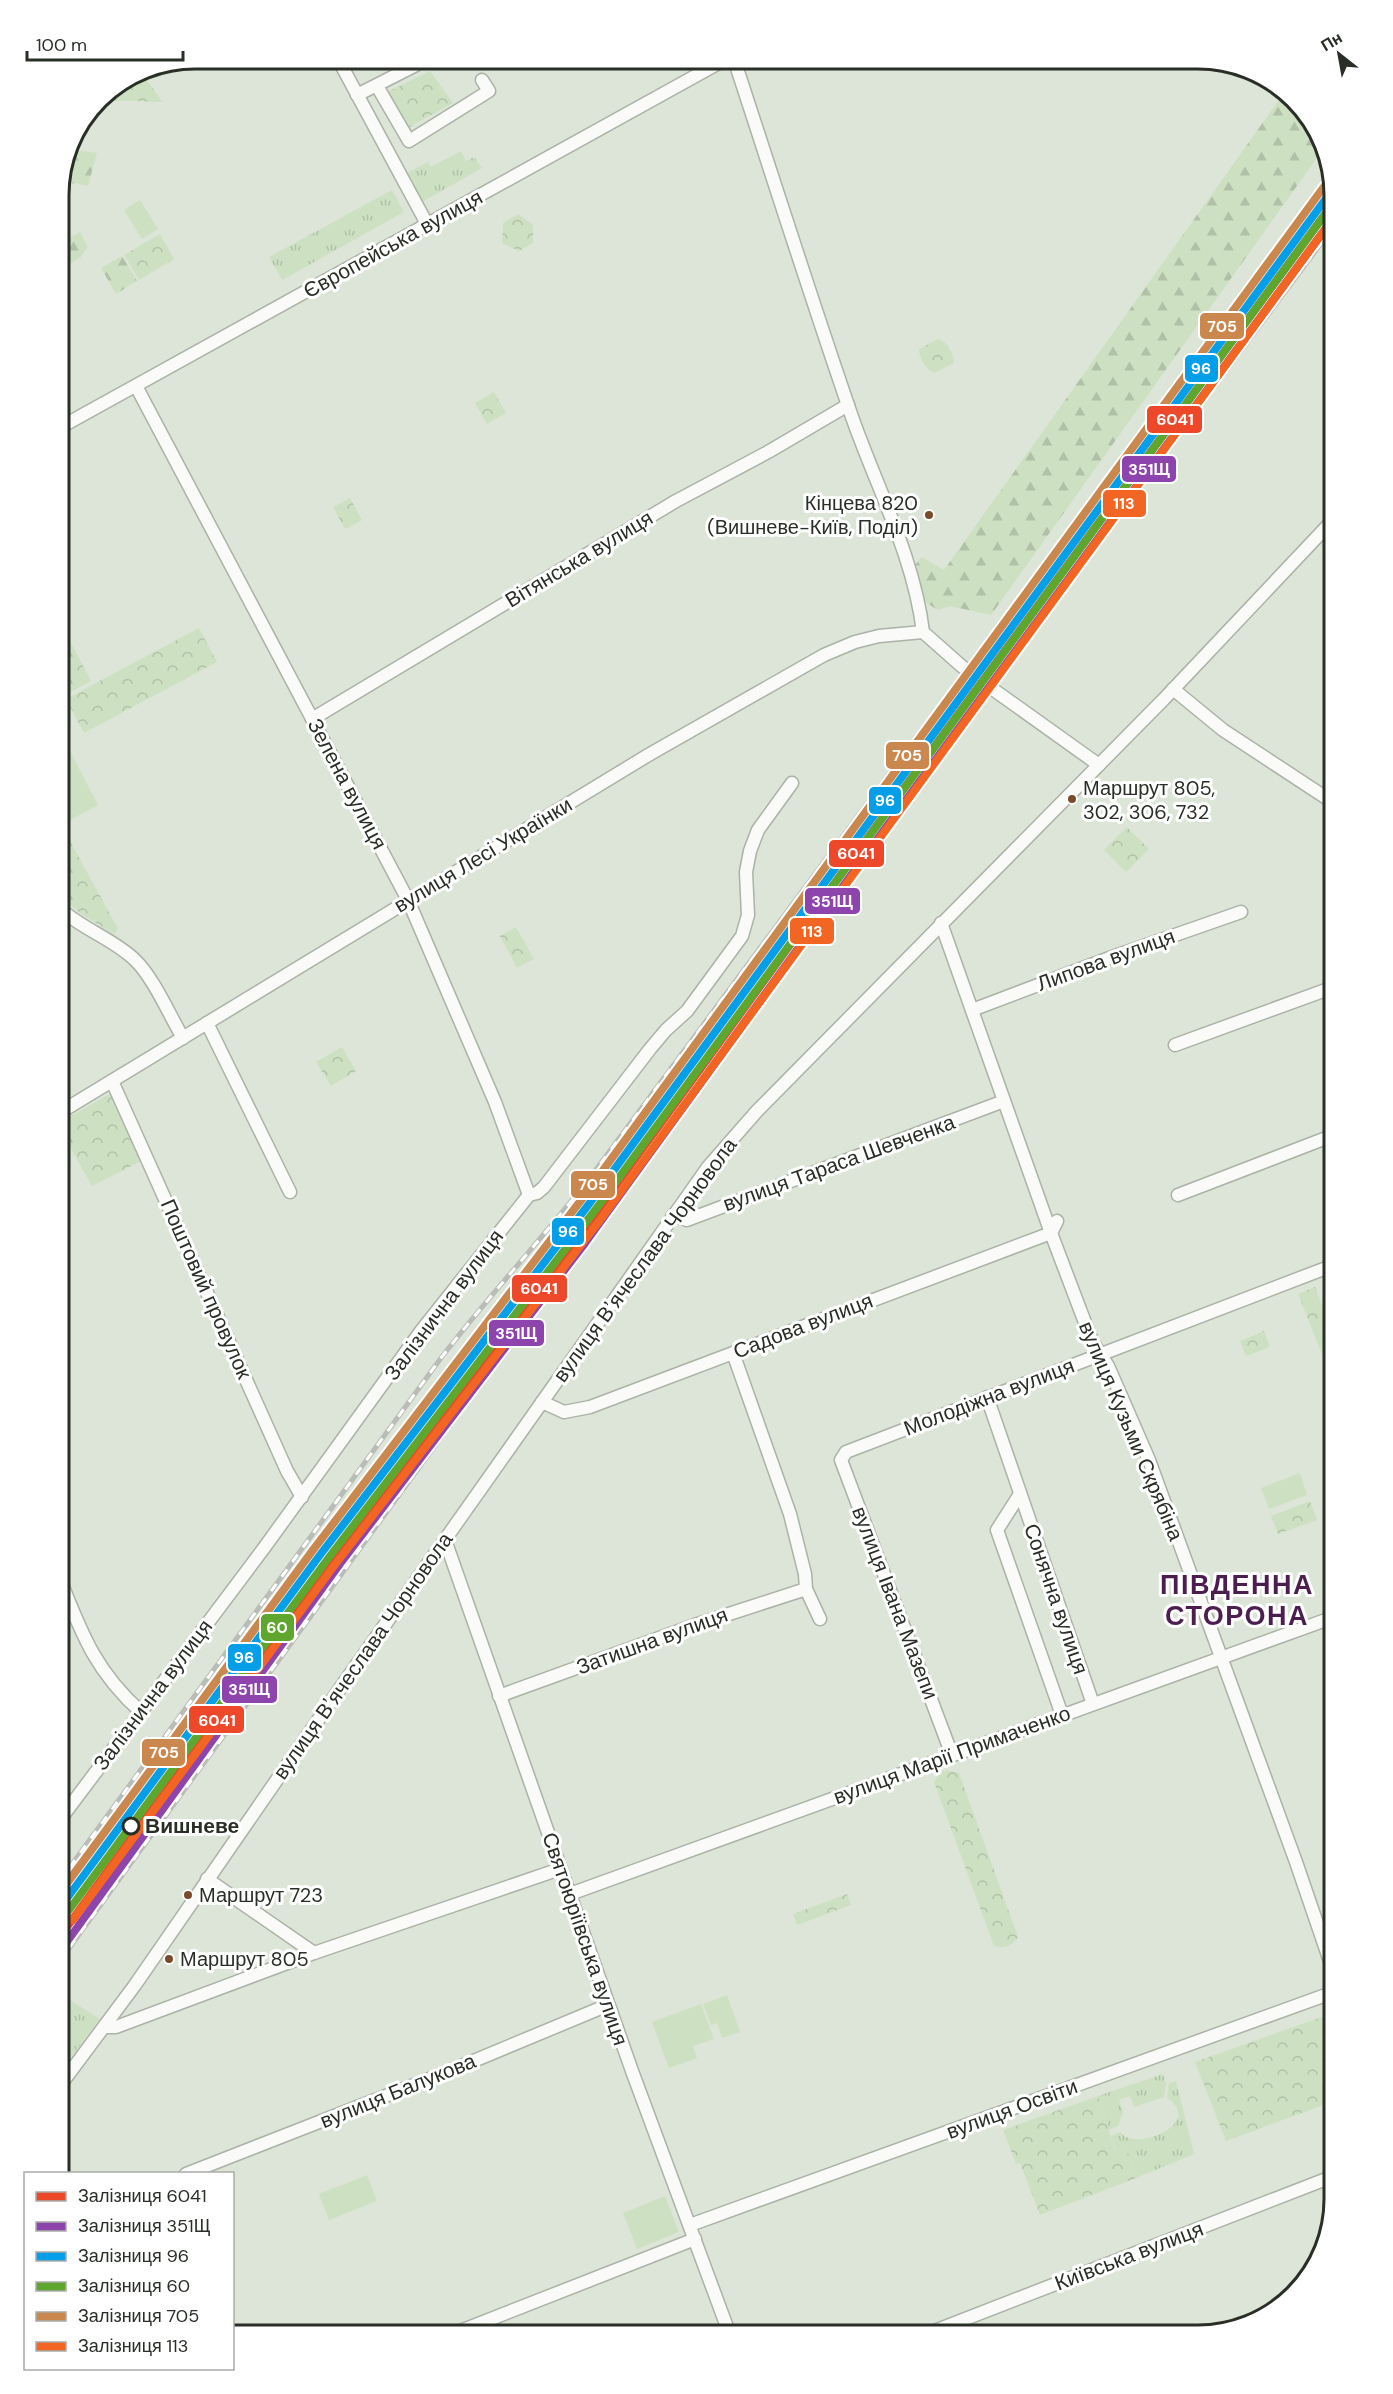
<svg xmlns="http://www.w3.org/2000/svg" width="1393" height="2394" viewBox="0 0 1393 2394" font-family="'DM Sans',sans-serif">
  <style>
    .grass { fill: url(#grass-tufts) }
    .forest { fill: url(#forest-firs) }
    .park { fill: url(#park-crowns) }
    .garden { fill: #cde1c2 }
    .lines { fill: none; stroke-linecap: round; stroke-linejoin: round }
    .minor-casing { stroke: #abb2a7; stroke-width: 15 }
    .minor { stroke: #fafbf9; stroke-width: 12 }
    .rail-casing { stroke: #babcb8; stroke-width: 5 }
    .rail { stroke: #fff; stroke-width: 3; stroke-dasharray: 9; stroke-linecap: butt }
    .rail-1-casing { stroke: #fff; stroke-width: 12 }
    .rail-2-casing { stroke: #fff; stroke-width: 12 }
    .rail-3-casing { stroke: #fff; stroke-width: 12 }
    .rail-4-casing { stroke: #fff; stroke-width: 12 }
    .rail-5-casing { stroke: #fff; stroke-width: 12 }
    .rail-6-casing { stroke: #fff; stroke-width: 12 }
    .rail-1 { stroke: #ee482b; stroke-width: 8 }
    .rail-2 { stroke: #8e44ad; stroke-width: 8 }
    .rail-3 { stroke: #049ee9; stroke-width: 8 }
    .rail-4 { stroke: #5ea62d; stroke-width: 8 }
    .rail-5 { stroke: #ca884e; stroke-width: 8 }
    .rail-6 { stroke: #f26522; stroke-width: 8 }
    .bus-dot { fill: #7a4b2a; stroke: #fff; stroke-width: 2 }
    .stop-dot { fill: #fff; stroke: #292f26; stroke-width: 3 }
    .labels { text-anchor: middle; stroke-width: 6; stroke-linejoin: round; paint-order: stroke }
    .bus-label { font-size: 20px; fill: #292f26; stroke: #fff; text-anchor: start }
    .street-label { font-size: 21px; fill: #292f26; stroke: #fff }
    .stop-label { font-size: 21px; font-weight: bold; fill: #292f26; stroke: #fff; text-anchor: start }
    .district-label { font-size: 27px; font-weight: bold; letter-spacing: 1.5px; fill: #4c1e50; stroke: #fff }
    .rim { fill: none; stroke: #292f26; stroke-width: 3 }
    .line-badge { stroke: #fff; stroke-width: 2 }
    .badge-label { font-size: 16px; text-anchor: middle; font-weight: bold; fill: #fff }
  </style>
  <defs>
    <pattern id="grass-tufts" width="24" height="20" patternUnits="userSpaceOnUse" patternTransform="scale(1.5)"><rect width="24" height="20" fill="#cde1c2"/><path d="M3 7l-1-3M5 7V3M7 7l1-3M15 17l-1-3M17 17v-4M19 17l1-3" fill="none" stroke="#b0c1a7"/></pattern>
    <pattern id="forest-firs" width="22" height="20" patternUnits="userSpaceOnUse" patternTransform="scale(1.5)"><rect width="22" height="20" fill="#cde1c2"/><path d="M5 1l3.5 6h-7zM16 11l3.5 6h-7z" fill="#b0c1a7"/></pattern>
    <pattern id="park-crowns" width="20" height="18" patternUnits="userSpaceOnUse" patternTransform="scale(1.5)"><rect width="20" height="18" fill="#cde1c2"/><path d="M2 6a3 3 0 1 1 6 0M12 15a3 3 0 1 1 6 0" fill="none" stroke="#b0c1a7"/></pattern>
  </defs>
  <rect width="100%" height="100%" fill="#dce5d7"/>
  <g class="grass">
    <path d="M461,151L466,161L474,157L482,168L422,202L407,173L428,162L431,167Z"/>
    <path d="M392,190L404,212L282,280L269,257Z"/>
    <path d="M60,1994L100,2019L64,2066L59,2062Z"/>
    <path d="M1163,2074L1166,2083L1164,2097L1134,2107L1130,2096L1119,2100L1123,2112L1118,2126L1109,2130L1098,2096Z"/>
    <path d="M1176,2081L1194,2154L1136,2178L1126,2146L1116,2150L1111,2136L1120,2132C1136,2153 1205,2123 1167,2098L1169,2083Z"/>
  </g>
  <g class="forest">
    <path d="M1284,93L1321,135L1324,148L991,615L950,606L938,610L923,601L913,567L922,557L944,570Z"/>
    <path d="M67,149L97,153L88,186L74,183L63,189L59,188Z"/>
    <path d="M80,232L88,247L80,258L59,270V244Z"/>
    <path d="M122,256L137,281L116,294L101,268Z"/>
  </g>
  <g class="park">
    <path d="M146,68L143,74L162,102L97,100Z"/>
    <path d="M430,71L453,103L408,128L387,92Z"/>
    <path d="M518,214L533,225V243L519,251L502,243L503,223Z"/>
    <path d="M160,234L174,259L139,280L124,255Z"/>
    <path d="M938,339C947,342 954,353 954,363L934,373C926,369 919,358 919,349Z"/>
    <path d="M494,392L506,413L487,424L475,403Z"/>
    <path d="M350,498L362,520L345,529L333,507Z"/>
    <path d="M199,628L217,662L84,733L66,699Z"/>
    <path d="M69,639L91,681L65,695L59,684V645Z"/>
    <path d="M1127,827L1149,849L1126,872L1104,850Z"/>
    <path d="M70,841L118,929L114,934L80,913L59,895V847Z"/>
    <path d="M516,927L534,959L517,968L500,936Z"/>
    <path d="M342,1047L356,1071L331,1086L316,1062Z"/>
    <path d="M111,1093L114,1095L130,1129L127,1132L141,1161L92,1186L59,1127V1123Z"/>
    <path d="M1315,1287L1334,1335V1398L1331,1389L1333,1381L1298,1294Z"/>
    <path d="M1264,1331L1270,1347L1246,1356L1240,1341Z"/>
    <path d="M1310,1501L1317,1520L1278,1534L1271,1516Z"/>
    <path d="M947,1770L959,1773L1018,1937C1012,1946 1005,1949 994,1946L934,1782L941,1772Z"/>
    <path d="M847,1894L851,1905L797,1925L793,1914Z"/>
    <path d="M1327,2015L1334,2023V2101L1226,2141L1195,2062Z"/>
    <path d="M1098,2096L1115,2150L1126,2146L1136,2178L1040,2215L1020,2163L1016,2164L1003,2130Z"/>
  </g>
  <g class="garden">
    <path d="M140,200L158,229L142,239L124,210Z"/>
    <path d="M59,730L98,805L59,826Z"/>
    <path d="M1300,1473L1307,1495L1269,1509L1261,1488Z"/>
    <path d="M727,1995L740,2032L722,2038L717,2023L711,2025L703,2004Z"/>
    <path d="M701,2004L714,2039L693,2046L697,2058L669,2068L652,2022Z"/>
    <path d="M367,2175L377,2201L329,2220L319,2194Z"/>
    <path d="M665,2196L679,2232L637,2249L623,2213Z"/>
  </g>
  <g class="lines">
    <g class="minor-casing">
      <g id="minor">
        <path d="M338,59L427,224"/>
        <path d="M734,59C773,178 811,298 852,417C877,488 914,557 923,632L966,670L1099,765"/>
        <path d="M377,86L409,141L489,91L482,80"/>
        <path d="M357,95L416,65"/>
        <path d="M136,386L408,900L495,1102L529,1195"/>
        <path d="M59,428L726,59"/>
        <path d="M1173,689L1223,730L1334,803"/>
        <path d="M312,719L676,501L768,452L848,405"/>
        <path d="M59,908C82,929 115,940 135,960C153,977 170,1016 183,1038"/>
        <path d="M941,923L1051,1233L1092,1341L1108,1366L1149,1460L1296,1862L1334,1973"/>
        <path d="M972,1010L1112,957L1241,912"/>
        <path d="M207,1023L290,1192"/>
        <path d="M1175,1045L1334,987"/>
        <path d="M112,1081L287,1471L302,1497"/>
        <path d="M59,1113L650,754L824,655L855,642L879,636L923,632"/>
        <path d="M1178,1195L1334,1135"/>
        <path d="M673,1215L687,1220L1004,1101"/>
        <path d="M733,1353L790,1514L805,1574L806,1589L820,1619"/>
        <path d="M987,1397L1093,1704"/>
        <path d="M542,1402L564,1412L590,1407L1051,1233L1057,1221"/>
        <path d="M1020,1494L997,1530L1062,1715"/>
        <path d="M445,1540L632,2071L730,2335"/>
        <path d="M59,1577C81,1632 95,1671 141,1712"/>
        <path d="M499,1696L695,1625L806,1589"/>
        <path d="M952,1755L841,1460L846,1452L1334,1265"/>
        <path d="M59,1821L264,1548L421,1331L529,1195L537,1193L544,1187L650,1049L666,1030L687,1011L742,936L748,915L746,872L750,851L758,830L792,783"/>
        <path d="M207,1879L314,1953"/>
        <path d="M570,1894L1334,1617"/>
        <path d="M104,2027H116L314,1953L560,1869"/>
        <path d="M59,2087L135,1985L341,1687L708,1167L757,1111L1164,699L1334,519"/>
        <path d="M186,2174L447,2072L608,2005"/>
        <path d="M690,2225L1334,1992"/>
        <path d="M450,2335L695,2239"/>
        <path d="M924,2335L1334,2176"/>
      </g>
    </g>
    <use href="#minor" class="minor"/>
    <g class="rail-casing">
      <g id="rail">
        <path d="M59,1882L441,1358C488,1297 541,1240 589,1179L929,720L1330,173"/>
        <path d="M59,1962L731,1039L810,936L959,729L1334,226"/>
      </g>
    </g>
    <use href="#rail" class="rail"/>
    <g class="rail-1-casing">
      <path id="rail-1" d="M59,1938L335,1556L578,1238L855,855L1334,202"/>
    </g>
    <g class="rail-2-casing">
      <path id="rail-2" d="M66,1943L342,1561L585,1243L862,860L1334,217"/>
    </g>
    <g class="rail-3-casing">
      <path id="rail-3" d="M59,1909L320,1555L589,1204L1333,189"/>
    </g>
    <g class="rail-4-casing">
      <path id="rail-4" d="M66,1914L327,1560L596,1209L1334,202"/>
    </g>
    <g class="rail-5-casing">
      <path id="rail-5" d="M59,1894L313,1550L582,1199L1326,184"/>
    </g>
    <g class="rail-6-casing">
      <path id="rail-6" d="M73,1920L334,1566L604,1215L1334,217"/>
    </g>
    <use href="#rail-1" class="rail-1"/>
    <use href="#rail-2" class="rail-2"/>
    <use href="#rail-3" class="rail-3"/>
    <use href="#rail-4" class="rail-4"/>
    <use href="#rail-5" class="rail-5"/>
    <use href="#rail-6" class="rail-6"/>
  </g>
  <g class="bus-dot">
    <circle cx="929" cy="515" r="5"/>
    <circle cx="1072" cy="799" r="5"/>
    <circle cx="188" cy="1895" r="5"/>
    <circle cx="169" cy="1959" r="5"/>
  </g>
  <circle class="stop-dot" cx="131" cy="1826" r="8"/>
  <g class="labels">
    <g class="bus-label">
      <text x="918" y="510" text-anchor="end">Кінцева 820<tspan x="918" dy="24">(Вишневе-Київ, Поділ)</tspan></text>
      <text x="1083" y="795">Маршрут 805,<tspan x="1083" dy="24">302, 306, 732</tspan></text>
      <text x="199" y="1902">Маршрут 723</text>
      <text x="180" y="1966">Маршрут 805</text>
    </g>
    <g class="street-label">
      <text transform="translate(393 244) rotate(-29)" y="7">Європейська вулиця</text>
      <text transform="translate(579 559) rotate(-31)" y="7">Вітянська вулиця</text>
      <text transform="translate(347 784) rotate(62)" y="7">Зелена вулиця</text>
      <text transform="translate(483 855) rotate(-31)" y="7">вулиця Лесі Українки</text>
      <text transform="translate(1106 960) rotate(-20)" y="7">Липова вулиця</text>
      <text transform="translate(839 1163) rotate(-20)" y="7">вулиця Тараса Шевченка</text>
      <text transform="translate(645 1260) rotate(-54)" y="7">вулиця Вʼячеслава Чорновола</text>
      <text transform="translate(206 1289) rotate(66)" y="7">Поштовий провулок</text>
      <text transform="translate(444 1305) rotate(-53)" y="7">Залізнична вулиця</text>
      <text transform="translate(803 1326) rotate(-21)" y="7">Садова вулиця</text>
      <text transform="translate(989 1397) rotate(-21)" y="7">Молодіжна вулиця</text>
      <text transform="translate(1131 1431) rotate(67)" y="7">вулиця Кузьми Скрябіна</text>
      <text transform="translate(1056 1599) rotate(71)" y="7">Сонячна вулиця</text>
      <text transform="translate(895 1603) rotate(69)" y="7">вулиця Івана Мазепи</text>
      <text transform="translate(652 1641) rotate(-20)" y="7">Затишна вулиця</text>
      <text transform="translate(363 1656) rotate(-55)" y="7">вулиця Вʼячеслава Чорновола</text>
      <text transform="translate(153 1695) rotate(-53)" y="7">Залізнична вулиця</text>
      <text transform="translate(952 1755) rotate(-20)" y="7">вулиця Марії Примаченко</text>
      <text transform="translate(585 1939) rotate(71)" y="7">Святоюріївська вулиця</text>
      <text transform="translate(398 2091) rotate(-22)" y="7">вулиця Балукова</text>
      <text transform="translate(1012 2109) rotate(-20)" y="7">вулиця Освіти</text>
      <text transform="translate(1129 2256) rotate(-21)" y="7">Київська вулиця</text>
    </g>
    <g class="stop-label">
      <text x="145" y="1833">Вишневе</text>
    </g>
    <g class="district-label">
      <text x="1237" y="1594">ПІВДЕННА<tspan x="1237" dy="31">СТОРОНА</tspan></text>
    </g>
  </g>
  <path d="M0 0H1393V2394H0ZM195 69H1198A126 126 0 0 1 1324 195V2199A126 126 0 0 1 1198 2325H195A126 126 0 0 1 69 2199V195A126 126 0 0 1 195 69Z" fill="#fff" fill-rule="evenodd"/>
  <path class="rim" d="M195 69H1198A126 126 0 0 1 1324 195V2199A126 126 0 0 1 1198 2325H195A126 126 0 0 1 69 2199V195A126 126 0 0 1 195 69Z"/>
  <g class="line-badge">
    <rect x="1199" y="312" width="46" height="28" rx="6" fill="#ca884e"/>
    <rect x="1184" y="354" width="35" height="29" rx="6" fill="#049ee9"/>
    <rect x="1146" y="405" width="57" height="29" rx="6" fill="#ee482b"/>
    <rect x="1121" y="455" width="56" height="28" rx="6" fill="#8e44ad"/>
    <rect x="1102" y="489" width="45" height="29" rx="6" fill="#f26522"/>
    <rect x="885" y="741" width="45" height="29" rx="6" fill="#ca884e"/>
    <rect x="868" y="786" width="34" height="29" rx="6" fill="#049ee9"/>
    <rect x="828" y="839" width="57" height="29" rx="6" fill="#ee482b"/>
    <rect x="804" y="887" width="57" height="28" rx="6" fill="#8e44ad"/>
    <rect x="789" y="917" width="46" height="28" rx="6" fill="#f26522"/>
    <rect x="570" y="1170" width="46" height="29" rx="6" fill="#ca884e"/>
    <rect x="551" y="1217" width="34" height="29" rx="6" fill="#049ee9"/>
    <rect x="511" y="1274" width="57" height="29" rx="6" fill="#ee482b"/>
    <rect x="488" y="1319" width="57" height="28" rx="6" fill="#8e44ad"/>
    <rect x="260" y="1613" width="35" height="29" rx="6" fill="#5ea62d"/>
    <rect x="227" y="1643" width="35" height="29" rx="6" fill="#049ee9"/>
    <rect x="221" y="1675" width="57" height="29" rx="6" fill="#8e44ad"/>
    <rect x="188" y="1705" width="57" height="29" rx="6" fill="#ee482b"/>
    <rect x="141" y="1738" width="45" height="29" rx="6" fill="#ca884e"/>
  </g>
  <g class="badge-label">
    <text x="1222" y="332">705</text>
    <text x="1201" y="374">96</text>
    <text x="1175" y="425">6041</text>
    <text x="1149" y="475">351Щ</text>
    <text x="1124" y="509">113</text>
    <text x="907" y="761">705</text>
    <text x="885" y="806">96</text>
    <text x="856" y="859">6041</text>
    <text x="832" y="907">351Щ</text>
    <text x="812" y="937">113</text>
    <text x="593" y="1190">705</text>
    <text x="568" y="1237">96</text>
    <text x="539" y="1294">6041</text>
    <text x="516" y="1339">351Щ</text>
    <text x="277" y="1633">60</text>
    <text x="244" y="1663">96</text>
    <text x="249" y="1695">351Щ</text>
    <text x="217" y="1726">6041</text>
    <text x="164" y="1758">705</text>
  </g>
  <rect x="24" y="2172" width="210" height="198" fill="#ffffff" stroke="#a9aca8" stroke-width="1.5"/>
  <rect x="36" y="2192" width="30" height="9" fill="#ee482b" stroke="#a9aca8" stroke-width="1.5"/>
  <text x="78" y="2202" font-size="18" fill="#292f26">Залізниця 6041</text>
  <rect x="36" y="2222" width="30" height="9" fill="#8e44ad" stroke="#a9aca8" stroke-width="1.5"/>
  <text x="78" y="2232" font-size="18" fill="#292f26">Залізниця 351Щ</text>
  <rect x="36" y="2252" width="30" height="9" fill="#049ee9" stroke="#a9aca8" stroke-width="1.5"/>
  <text x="78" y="2262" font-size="18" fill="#292f26">Залізниця 96</text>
  <rect x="36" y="2282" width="30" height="9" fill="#5ea62d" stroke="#a9aca8" stroke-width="1.5"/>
  <text x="78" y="2292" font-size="18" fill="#292f26">Залізниця 60</text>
  <rect x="36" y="2312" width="30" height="9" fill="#ca884e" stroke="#a9aca8" stroke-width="1.5"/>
  <text x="78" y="2322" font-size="18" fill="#292f26">Залізниця 705</text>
  <rect x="36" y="2342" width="30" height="9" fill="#f26522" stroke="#a9aca8" stroke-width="1.5"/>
  <text x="78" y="2352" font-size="18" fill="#292f26">Залізниця 113</text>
  <g transform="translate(1339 54) rotate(329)" stroke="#ffffff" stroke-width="4.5" paint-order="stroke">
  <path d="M0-4.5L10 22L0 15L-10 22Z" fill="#292f26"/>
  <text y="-9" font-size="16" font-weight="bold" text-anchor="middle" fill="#292f26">Пн</text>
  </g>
  <path d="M27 51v9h156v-9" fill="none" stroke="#292f26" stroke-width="3"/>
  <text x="36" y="51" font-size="18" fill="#292f26" stroke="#ffffff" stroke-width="4.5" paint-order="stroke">100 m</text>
</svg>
